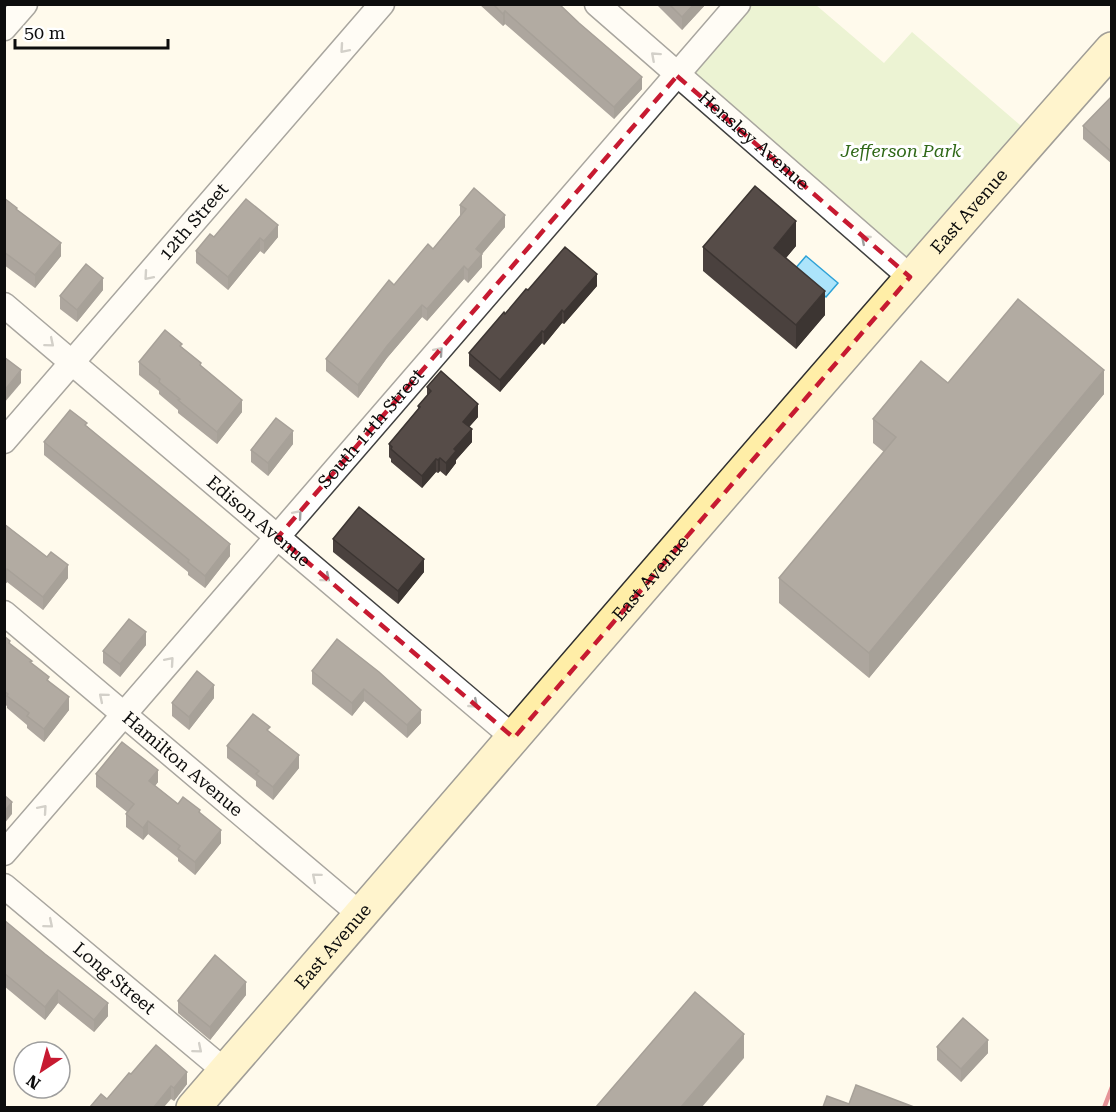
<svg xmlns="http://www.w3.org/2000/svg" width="1116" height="1112" viewBox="0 0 1116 1112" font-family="'Roboto Serif',serif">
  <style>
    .green { fill: #d5ecb3 }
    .water { fill: #ace4fb; stroke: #2ea2d7; stroke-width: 1.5 }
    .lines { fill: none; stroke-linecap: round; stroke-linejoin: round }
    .street-casing { stroke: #404040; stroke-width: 27 }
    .secondary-casing { stroke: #2f2f2f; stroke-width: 36 }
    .street { stroke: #fff; stroke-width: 24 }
    .secondary { stroke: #ffeea7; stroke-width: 33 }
    .rail { stroke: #c71a31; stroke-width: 4.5 }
    .wall { fill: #4a413e }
    .shaded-wall { fill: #3c3532 }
    .building { fill: #564c48; stroke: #3c3532; stroke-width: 1.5 }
    .oneway { stroke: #9e9e9e }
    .marked { fill: none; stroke: #c71a31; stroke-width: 4.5; stroke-dasharray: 12 8; stroke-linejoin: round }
    .labels { text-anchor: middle; stroke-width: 6; stroke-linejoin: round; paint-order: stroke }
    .street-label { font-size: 18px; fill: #0d0d0d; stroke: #fff }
    .park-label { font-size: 18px; font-style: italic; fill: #306918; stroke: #fff }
  </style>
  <rect width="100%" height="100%" fill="#fffaec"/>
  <path class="green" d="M738,5H816L884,63L912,32L1034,137L910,277L677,76Z"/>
  <path class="water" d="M806,256L838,283L826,297L794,270Z"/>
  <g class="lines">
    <g class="street-casing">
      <g id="street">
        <path id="s1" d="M597,4L910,277"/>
        <path d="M4,28L25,4"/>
        <path id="s2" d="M4,305L514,738"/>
        <path id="s3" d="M4,441L382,4"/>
        <path id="s4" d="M4,613L361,915"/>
        <path id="s5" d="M4,853L738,4"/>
        <path id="s6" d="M4,886L225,1071"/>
      </g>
    </g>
    <g class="secondary-casing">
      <g id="secondary">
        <path id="s7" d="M193,1108C500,755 802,399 1112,49"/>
      </g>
    </g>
    <use href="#street" class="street"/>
    <use href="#secondary" class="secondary"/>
    <path class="rail" d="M1104,1108L1112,1087"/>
  </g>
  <g class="wall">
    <path d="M479,4H559L642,89L614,119L505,24L503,26Z"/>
    <path d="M656,4H706L682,30Z"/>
    <path d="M1112,96V164L1083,139V126Z"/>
    <path d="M4,198L61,256L35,288L4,265Z"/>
    <path d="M460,205L505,227L482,254V267L468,283L464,279L427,321L422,317L387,358L358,398L326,371V359L394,285L433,249L460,216Z"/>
    <path d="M214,237H278L264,254L260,251L228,290L196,263V251Z"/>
    <path d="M796,246L786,258L825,315L796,349L703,271V247Z"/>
    <path d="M597,286L564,324L562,323L544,345L542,343L500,392L469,366V353L528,290Z"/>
    <path d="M103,290L77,322L60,309V296Z"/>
    <path d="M182,347L201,366L242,412L217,444L178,413V410L159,394V391L139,375V362Z"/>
    <path d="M948,383L1104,394L869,678L779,603V578L884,452L873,443V419Z"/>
    <path d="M427,387L478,417L469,427L472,442L456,460V463L446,476L440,471L438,473L436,472L422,488L391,462V459L389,457V444L418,409V406L427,396Z"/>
    <path d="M87,426L230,556L205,588L188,575V572L44,455V442Z"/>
    <path d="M293,444L268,476L251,462V450Z"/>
    <path d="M4,517L5,524L68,578L43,610L7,582L4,586Z"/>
    <path d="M333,539L424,572L398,604L333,552Z"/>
    <path d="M4,636L10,644L49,681L69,710L44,742L27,728V725L7,708V706L4,704Z"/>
    <path d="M337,639L421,723L407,738L364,701L352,716L312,684V671Z"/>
    <path d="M146,645L120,677L103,663V651Z"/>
    <path d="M214,698L189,730L172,716V703Z"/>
    <path d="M270,732L299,768L273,800L256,786V781L227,758V746Z"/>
    <path d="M96,774L158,782L155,786L178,804L200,814L221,843L195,875L178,861V858L148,834L143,840L126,827V814L127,812L96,787Z"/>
    <path d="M4,920L108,1016L94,1032L58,1003L45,1020L4,986Z"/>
    <path d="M246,995L210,1040L178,1013V1001Z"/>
    <path d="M937,1047L988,1053L961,1082L937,1060Z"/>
    <path d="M131,1074L187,1084L174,1101L171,1099H107Z"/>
  </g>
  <g class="shaded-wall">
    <path d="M694,4H706L682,30V17Z"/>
    <path d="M505,11V24L503,26V14Z"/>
    <path d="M642,77V89L614,119V107Z"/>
    <path d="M505,215V227L482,254V267L468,283V270L476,249Z"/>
    <path d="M796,221V246L774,272V248Z"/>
    <path d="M278,225V237L264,254V241Z"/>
    <path d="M260,238V251L228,290V277Z"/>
    <path d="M61,243V256L35,288V275Z"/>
    <path d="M464,266V279L427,321V309Z"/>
    <path d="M597,274V286L564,324V312Z"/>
    <path d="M103,278V290L77,322V310Z"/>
    <path d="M825,291V315L796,349V325Z"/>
    <path d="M422,305V317L387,358L358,398V385L387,346Z"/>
    <path d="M562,310V323L544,345V332Z"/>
    <path d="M542,331V343L500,392V380Z"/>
    <path d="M21,370V383L4,403V391Z"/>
    <path d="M1104,370V394L869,678V653Z"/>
    <path d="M242,400V412L217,444V432Z"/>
    <path d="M478,404V417L463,434V422Z"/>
    <path d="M472,429V442L456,460V463L446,476V463L454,449Z"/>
    <path d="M293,431V444L268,476V463Z"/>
    <path d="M440,458V471L438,473V460Z"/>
    <path d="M436,459V472L422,488V476Z"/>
    <path d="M230,544V556L205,588V576Z"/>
    <path d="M424,559V572L398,604V591Z"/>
    <path d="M68,565V578L43,610V597Z"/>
    <path d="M7,569V582L4,586V573Z"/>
    <path d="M146,632V645L120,677V664Z"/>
    <path d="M214,685V698L189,730V717Z"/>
    <path d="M364,689V701L352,716V703Z"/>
    <path d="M69,697V710L44,742V729Z"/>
    <path d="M421,710V723L407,738V725Z"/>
    <path d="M299,755V768L273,800V787Z"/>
    <path d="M158,770V782L149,793V781Z"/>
    <path d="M12,802V814L4,824V812Z"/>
    <path d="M148,821V834L143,840V828Z"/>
    <path d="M221,830V843L195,875V862Z"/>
    <path d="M246,982V995L210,1040V1027Z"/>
    <path d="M58,990V1003L45,1020V1007Z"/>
    <path d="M108,1003V1016L94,1032V1020Z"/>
    <path d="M744,1034V1058L702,1107H681Z"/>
    <path d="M988,1040V1053L961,1082V1069Z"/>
    <path d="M187,1072V1084L174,1101V1088Z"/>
    <path d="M171,1086V1099L164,1107H154Z"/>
  </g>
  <g class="building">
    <path d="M493,4H559L579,23L642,77L614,107L505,11L503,14Z"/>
    <path d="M669,4H694L682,17Z"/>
    <path d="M1112,96V152L1083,126Z"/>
    <path d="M755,186L796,221L774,248L825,291L796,325L703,247Z"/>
    <path d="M474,188L505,215L476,249L482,254L468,270L464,266L427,309L422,305L387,346L358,385L326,359L389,280L394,285L428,244L433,249L466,209L460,205Z"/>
    <path d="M4,198L17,208L16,209L61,243L35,275L4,252Z"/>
    <path d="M246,199L278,225L264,241L260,238L228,277L196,251L210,234L214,237Z"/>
    <path d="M565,247L597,274L564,312L562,310L544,332L542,331L500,380L469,353L504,312L505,314L526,289L528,290Z"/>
    <path d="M86,264L103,278L77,310L60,296Z"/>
    <path d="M1018,299L1104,370L869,653L779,578L896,437L873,419L921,361L948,383Z"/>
    <path d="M165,330L182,344L180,346L201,363L200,365L242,400L217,432L178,400L180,399L159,382L160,379L139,362Z"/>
    <path d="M4,357L21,370L4,391Z"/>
    <path d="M441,371L478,404L463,422L472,429L454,449L456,451L446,463L440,458L438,460L436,459L422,476L391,449L392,447L389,444L420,407L418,406L431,391L427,387Z"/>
    <path d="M70,410L87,423L85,425L230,544L205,576L188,562L189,560L44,442Z"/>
    <path d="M276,418L293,431L268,463L251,450Z"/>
    <path d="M359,507L424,559L398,591L333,539Z"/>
    <path d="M4,524L47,557L51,552L68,565L43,597L7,569L4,573Z"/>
    <path d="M129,619L146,632L120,664L103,651Z"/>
    <path d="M4,636L10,641L9,643L32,661L30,662L49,677L47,680L69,697L44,729L27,716L29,713L7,696L8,694L4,691Z"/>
    <path d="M337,639L379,672L421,710L407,725L364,689L352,703L312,671Z"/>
    <path d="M197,671L214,685L189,717L172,703Z"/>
    <path d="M253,714L270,727L267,730L299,755L273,787L256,774L259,771L227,746Z"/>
    <path d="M122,742L158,770L149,781L178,804L183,797L200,810L199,812L221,830L195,862L178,849L180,846L148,821L143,828L126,814L134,804L96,774Z"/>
    <path d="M4,795L12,802L4,812Z"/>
    <path d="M4,920L45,954L108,1003L94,1020L58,990L45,1007L4,973Z"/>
    <path d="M215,955L246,982L210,1027L178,1001Z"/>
    <path d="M695,992L744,1034L681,1107H596Z"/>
    <path d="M963,1018L988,1040L961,1069L937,1047Z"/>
    <path d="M156,1045L187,1072L174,1088L171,1086L154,1107H90L101,1094L107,1099L129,1073L131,1074Z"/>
    <path d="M856,1085L914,1107H823L827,1096L849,1104Z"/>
  </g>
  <defs><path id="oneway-chevron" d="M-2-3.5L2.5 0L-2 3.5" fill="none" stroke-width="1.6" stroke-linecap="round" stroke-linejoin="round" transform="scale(1.5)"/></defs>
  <g class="oneway">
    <use href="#oneway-chevron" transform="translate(344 49) rotate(131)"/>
    <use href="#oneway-chevron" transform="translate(655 56) rotate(-138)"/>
    <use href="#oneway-chevron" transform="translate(865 239) rotate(-139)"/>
    <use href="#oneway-chevron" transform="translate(148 276) rotate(131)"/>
    <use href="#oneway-chevron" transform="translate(50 343) rotate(40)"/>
    <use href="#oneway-chevron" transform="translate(439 351) rotate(-49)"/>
    <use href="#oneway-chevron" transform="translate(298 514) rotate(-49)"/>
    <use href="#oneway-chevron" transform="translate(326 578) rotate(40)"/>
    <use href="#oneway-chevron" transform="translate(170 661) rotate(-49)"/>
    <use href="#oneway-chevron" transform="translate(103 697) rotate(-140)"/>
    <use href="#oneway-chevron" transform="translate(474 704) rotate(41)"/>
    <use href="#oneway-chevron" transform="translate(43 809) rotate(-49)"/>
    <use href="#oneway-chevron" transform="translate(316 877) rotate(-140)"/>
    <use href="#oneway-chevron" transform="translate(49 924) rotate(40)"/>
    <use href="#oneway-chevron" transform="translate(198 1049) rotate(40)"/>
  </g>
  <path d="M0 0H1116V1112H0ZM677,76L910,277L514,738L278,537Z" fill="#fffaec" fill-opacity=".55" fill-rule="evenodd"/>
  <path class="marked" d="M677,76L910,277L514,738L278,537Z"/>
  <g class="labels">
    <g class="street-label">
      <text dy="6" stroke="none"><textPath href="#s1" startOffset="208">Hensley Avenue</textPath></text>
      <text dy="6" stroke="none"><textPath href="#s7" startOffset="1186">East Avenue</textPath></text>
      <text dy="6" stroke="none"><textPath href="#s3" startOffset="290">12th Street</textPath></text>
      <text dy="6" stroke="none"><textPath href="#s5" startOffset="561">South 11th Street</textPath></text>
      <text dy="6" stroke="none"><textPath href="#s2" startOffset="334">Edison Avenue</textPath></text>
      <text dy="6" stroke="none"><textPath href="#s7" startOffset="700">East Avenue</textPath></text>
      <text dy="6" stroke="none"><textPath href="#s4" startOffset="234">Hamilton Avenue</textPath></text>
      <text dy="6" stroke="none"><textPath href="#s7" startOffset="214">East Avenue</textPath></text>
      <text dy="6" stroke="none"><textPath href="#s6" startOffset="144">Long Street</textPath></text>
    </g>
    <g class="park-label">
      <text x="901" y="157">Jefferson Park</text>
    </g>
  </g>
  <rect width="1116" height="1112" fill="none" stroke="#0d0d0d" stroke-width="12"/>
  <g transform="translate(42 1070) rotate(216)"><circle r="28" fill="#ffffff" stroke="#9e9e9e" stroke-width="1.5"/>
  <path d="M0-4.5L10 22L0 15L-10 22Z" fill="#c71a31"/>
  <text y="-9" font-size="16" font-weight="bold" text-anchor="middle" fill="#0d0d0d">N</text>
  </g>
  <path d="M15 39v9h153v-9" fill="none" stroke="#0d0d0d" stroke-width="3"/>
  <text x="24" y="39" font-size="18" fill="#0d0d0d" stroke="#ffffff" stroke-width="4.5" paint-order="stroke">50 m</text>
</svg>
